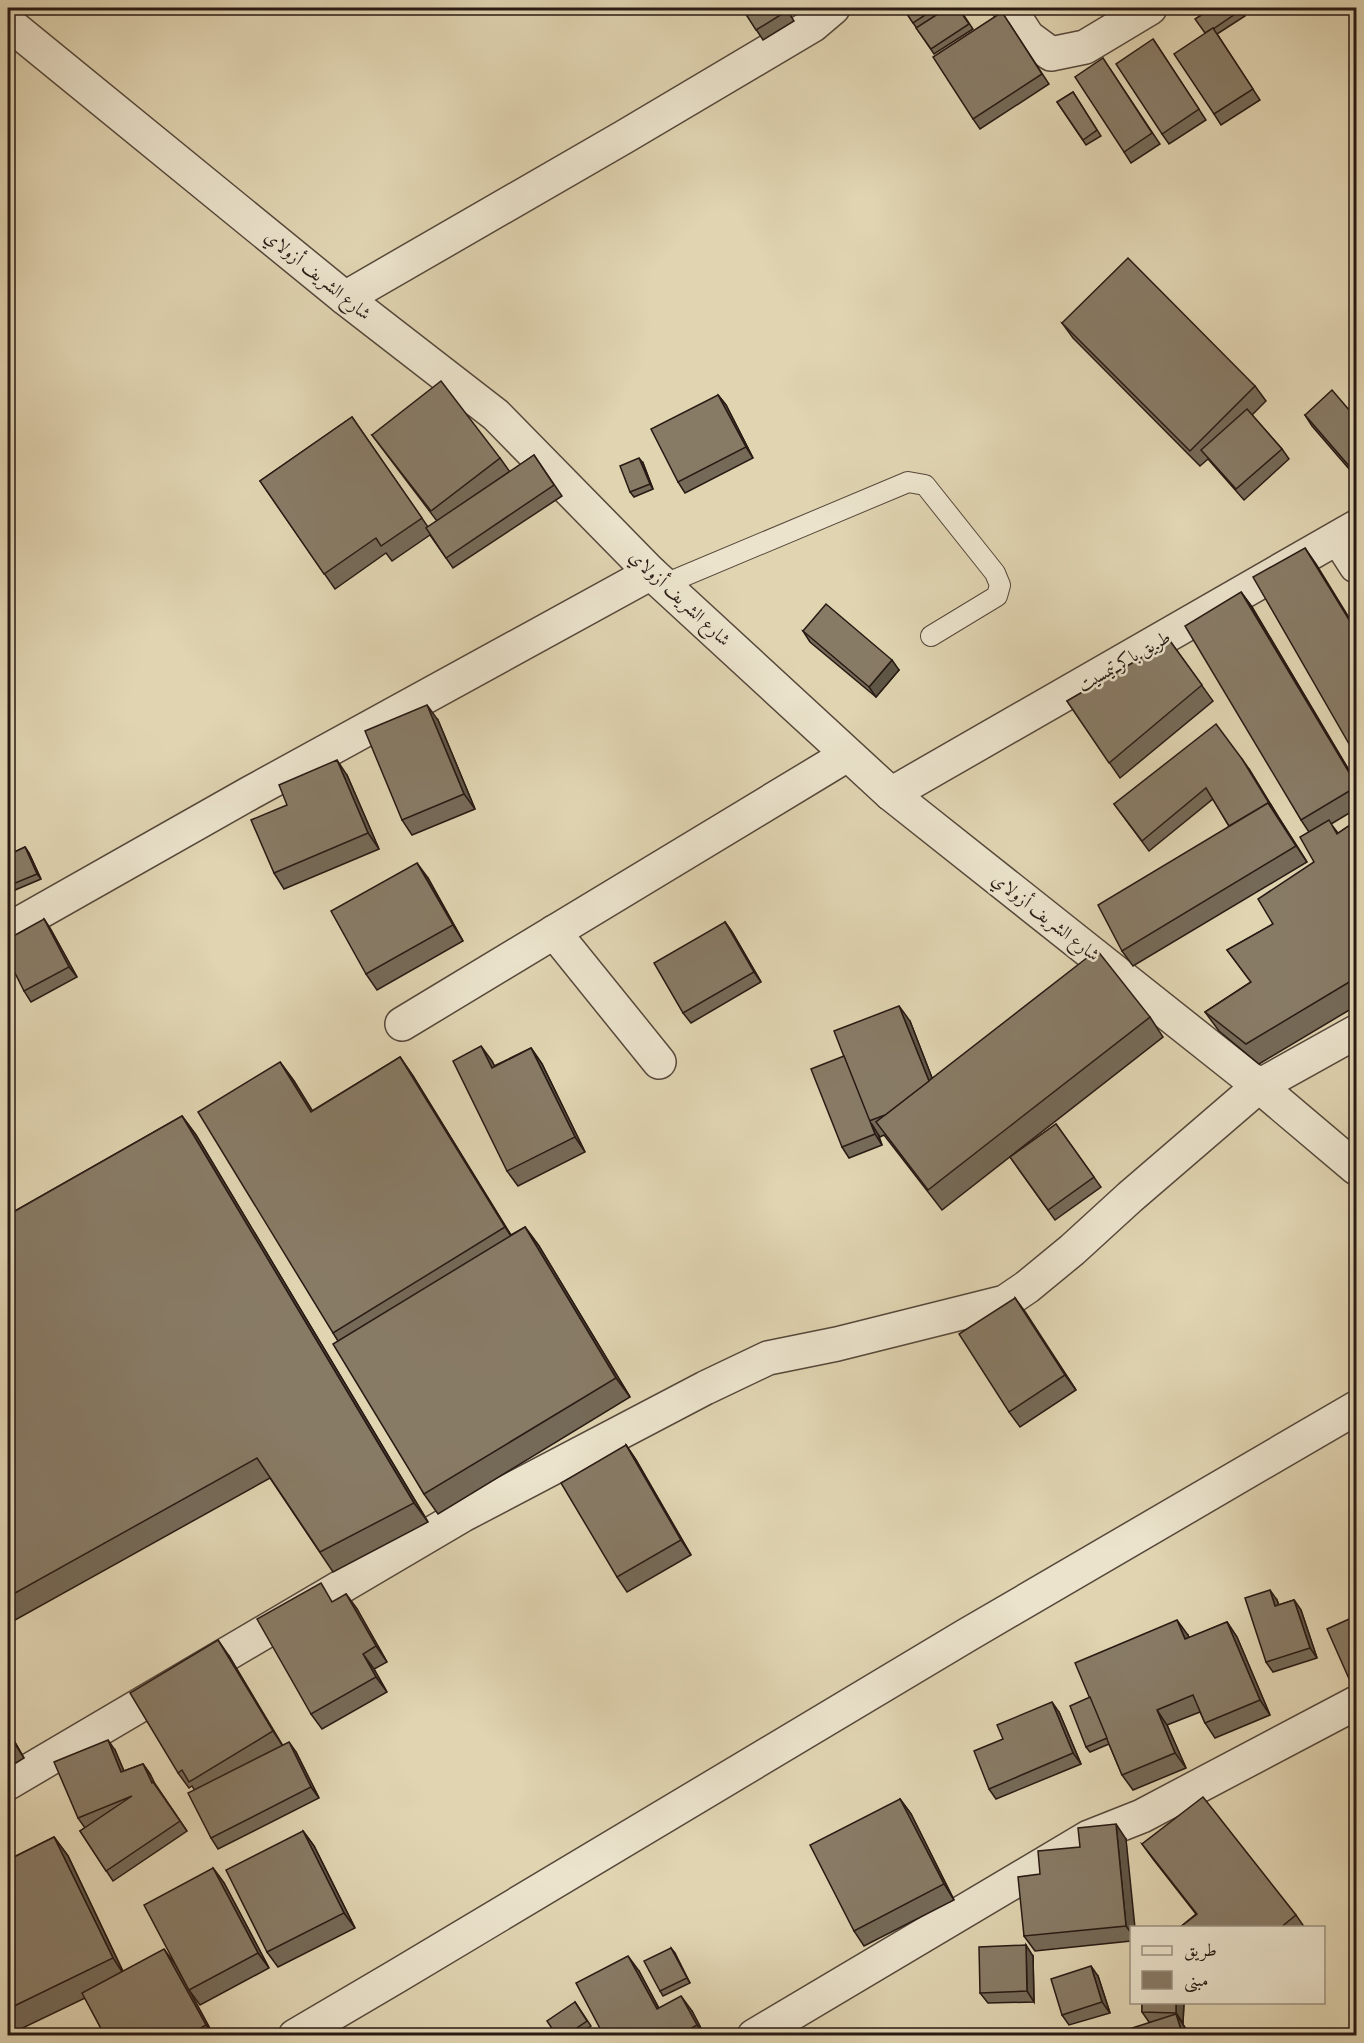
<svg xmlns="http://www.w3.org/2000/svg" width="1364" height="2043" viewBox="0 0 1364 2043" font-family="'IM FELL English',Amiri,serif">
  <style>
    .lines { fill: none; stroke-linecap: round; stroke-linejoin: round }
    .lane-casing { stroke: #56483b; stroke-width: 22 }
    .street-casing { stroke: #56483b; stroke-width: 36 }
    .lane { stroke: #ebe3cc; stroke-width: 20 }
    .street { stroke: #ebe3cc; stroke-width: 33 }
    .wall { fill: #756a58; stroke: #281a14; stroke-width: 1.5 }
    .shaded-wall { fill: #5f5647; stroke: #281a14; stroke-width: 1.5 }
    .building { fill: #887b66; stroke: #281a14; stroke-width: 1.5 }
    .labels { text-anchor: middle; stroke-width: 5; stroke-linejoin: round; paint-order: stroke }
    .street-label { font-size: 18px; fill: #281a14; stroke: #ebe3cc }
  </style>
  <rect width="100%" height="100%" fill="#e0d4b1"/>
  <filter id="stains"><feTurbulence type="fractalNoise" baseFrequency=".00333" numOctaves="4"/><feColorMatrix values="0 0 0 0 .2 0 0 0 0 .09 0 0 0 0 .02 0 0 0 .5 -.17"/></filter>
  <radialGradient id="worn" r=".72"><stop offset=".6" stop-color="#630" stop-opacity="0"/><stop offset="1" stop-color="#630" stop-opacity=".3"/></radialGradient>
  <g class="lines">
    <g class="lane-casing">
      <path id="lane" d="M665,584L908,482L925,485L995,573L1000,585L997,596L931,636"/>
    </g>
    <g class="street-casing">
      <g id="street">
        <path d="M1009,8L1028,37L1051,54L1085,47L1150,8"/>
        <path d="M8,23L345,298L496,415L651,573L891,794L1259,1086L1356,1168"/>
        <path d="M345,298L624,137L813,25L833,8"/>
        <path d="M1338,538L1356,566"/>
        <path d="M891,794L1356,527"/>
        <path d="M8,930L250,793L651,573"/>
        <path d="M554,932L659,1062"/>
        <path d="M402,1024L847,755"/>
        <path d="M8,1783L463,1515L705,1388L768,1358L837,1344L1005,1302L1027,1287L1072,1250L1130,1197L1259,1086L1356,1032"/>
        <path d="M295,2036L397,1976L967,1635L1356,1408"/>
        <path d="M754,2036L1089,1837L1142,1816L1356,1703"/>
      </g>
    </g>
    <use href="#lane" class="lane"/>
    <use href="#street" class="street"/>
  </g>
  <g class="wall">
    <path d="M742,8H786L794,21L763,40Z"/>
    <path d="M903,8H959L973,29L934,54Z"/>
    <path d="M1119,8H1132L1123,13Z"/>
    <path d="M1240,8L1245,16L1217,34L1260,100L1221,125L1214,114L1205,33Z"/>
    <path d="M1009,23L1049,84L980,129L973,119Z"/>
    <path d="M1153,39L1206,120L1169,144L1162,134Z"/>
    <path d="M1110,69L1160,144L1131,163L1124,152Z"/>
    <path d="M1073,92L1101,136L1086,145L1057,102Z"/>
    <path d="M1062,323L1255,386L1266,401L1252,415L1282,449L1289,459L1244,500L1208,459L1200,466L1073,338Z"/>
    <path d="M718,395L726,405L753,458L685,493L678,482Z"/>
    <path d="M1305,415L1356,418V477L1312,426Z"/>
    <path d="M352,417L428,527L437,521L372,435L500,458L510,472L534,455L562,496L453,568L430,535L392,561L386,553L335,589L260,481Z"/>
    <path d="M643,463L653,489L634,497L630,492Z"/>
    <path d="M1241,592L1252,607L1356,782V809L1331,824L1338,833L1356,821V1006L1259,1064L1219,1031L1205,1012L1251,982L1227,950L1273,924L1314,862L1309,832L1301,820Z"/>
    <path d="M803,631L899,670L876,697L810,642Z"/>
    <path d="M1170,641L1213,701L1120,778L1067,701Z"/>
    <path d="M438,720L475,809L412,835L402,820Z"/>
    <path d="M1249,769L1279,818L1307,862L1133,966L1122,951L1229,826L1213,799L1149,851L1114,804Z"/>
    <path d="M347,775L379,849L284,889L274,873L287,805Z"/>
    <path d="M25,847L29,853L41,879L8,893V855Z"/>
    <path d="M428,878L463,941L377,990L366,974Z"/>
    <path d="M44,919L51,930L77,977L31,1002L24,991Z"/>
    <path d="M725,922L732,932L761,982L691,1023L683,1013Z"/>
    <path d="M1150,1017L1163,1037L942,1210L884,1135L880,1137L878,1134L882,1145L849,1158L842,1147L844,1056L910,1021L932,1078Z"/>
    <path d="M531,1048L542,1064L585,1152L518,1186L507,1171L492,1061L494,1066Z"/>
    <path d="M400,1057L413,1076L511,1235L525,1227L539,1246L630,1397L438,1514L424,1494L338,1341L333,1333L280,1062L294,1081L312,1111Z"/>
    <path d="M182,1116L196,1135L428,1522L333,1572L270,1478L8,1624V1215Z"/>
    <path d="M1056,1124L1101,1187L1055,1220L1010,1157Z"/>
    <path d="M1015,1298L1076,1390L1020,1427L1009,1412Z"/>
    <path d="M626,1445L636,1460L691,1555L627,1592L617,1577Z"/>
    <path d="M346,1594L357,1609L387,1662L374,1669L387,1692L322,1729L311,1714L334,1602Z"/>
    <path d="M1277,1600L1279,1605L1294,1600L1301,1610L1317,1658L1273,1672L1266,1662Z"/>
    <path d="M1356,1616V1690L1350,1681Z"/>
    <path d="M1227,1622L1237,1637L1270,1715L1215,1738L1205,1723L1200,1712L1167,1725L1186,1768L1133,1790L1122,1775L1109,1744L1090,1752L1086,1747L1090,1697L1188,1635L1189,1638Z"/>
    <path d="M229,1656L282,1745L296,1752L319,1798L218,1849L211,1838L194,1789L192,1786L189,1788L178,1773Z"/>
    <path d="M1059,1712L1081,1764L996,1799L989,1789L1003,1739Z"/>
    <path d="M8,1730L24,1758L8,1768Z"/>
    <path d="M115,1750L124,1771L143,1764L150,1774L155,1784L187,1831L113,1881L80,1831L85,1828L78,1818Z"/>
    <path d="M900,1799L911,1814L954,1900L864,1946L854,1931Z"/>
    <path d="M303,1831L314,1846L355,1928L278,1967L267,1952Z"/>
    <path d="M54,1837L68,1856L123,1971L175,1964L214,2036H105L85,1998L8,2035V1860Z"/>
    <path d="M1126,1839L1131,1941L1035,1951L1024,1936L1040,1874L1080,1847Z"/>
    <path d="M1142,1844L1296,1915L1305,1928H1179L1196,1914L1153,1859Z"/>
    <path d="M213,1868L224,1883L269,1968L200,2005L189,1990Z"/>
    <path d="M671,1948L690,1983L663,1996L660,1991Z"/>
    <path d="M1033,1956L1034,2002L988,2003L980,1993Z"/>
    <path d="M639,1971L659,2008L692,2011L705,2036H604Z"/>
    <path d="M1098,1976L1110,2013L1069,2025L1062,2015Z"/>
    <path d="M575,2002L591,2026L576,2036H557Z"/>
    <path d="M1142,2002H1184L1183,2023H1182L1186,2029L1149,2022L1142,2012Z"/>
  </g>
  <g class="shaded-wall">
    <path d="M718,395L726,405L753,458L746,447Z"/>
    <path d="M639,458L643,463L653,489L650,484Z"/>
    <path d="M1305,548L1316,564L1356,629V631Z"/>
    <path d="M1241,592L1252,607L1356,782V784Z"/>
    <path d="M892,660L899,670L876,697L869,687Z"/>
    <path d="M427,705L438,720L475,809L464,794Z"/>
    <path d="M1242,759L1249,769L1279,818L1307,862L1268,803Z"/>
    <path d="M337,760L347,775L379,849L368,833Z"/>
    <path d="M25,847L29,853L41,879L37,874Z"/>
    <path d="M417,863L428,878L463,941L453,925Z"/>
    <path d="M44,919L51,930L77,977L69,967Z"/>
    <path d="M725,922L732,932L761,982L754,972Z"/>
    <path d="M899,1006L910,1021L941,1101L931,1086Z"/>
    <path d="M481,1046L492,1061L503,1083L492,1068Z"/>
    <path d="M531,1048L542,1064L585,1152L575,1137Z"/>
    <path d="M400,1057L413,1076L518,1247L505,1227Z"/>
    <path d="M280,1062L294,1081L325,1131L311,1112Z"/>
    <path d="M182,1116L196,1135L428,1522L414,1503Z"/>
    <path d="M871,1123L878,1134L882,1145L875,1134Z"/>
    <path d="M525,1227L539,1246L630,1397L616,1378Z"/>
    <path d="M1015,1298L1026,1313L1076,1390L1065,1375Z"/>
    <path d="M626,1445L636,1460L691,1555L681,1540Z"/>
    <path d="M1270,1590L1277,1600L1283,1616L1275,1606Z"/>
    <path d="M346,1594L357,1609L387,1662L376,1646Z"/>
    <path d="M1294,1600L1301,1610L1317,1658L1310,1648Z"/>
    <path d="M1177,1620L1188,1635L1196,1654L1185,1639Z"/>
    <path d="M1227,1622L1237,1637L1270,1715L1260,1700Z"/>
    <path d="M218,1640L229,1656L283,1746L273,1731Z"/>
    <path d="M363,1654L374,1669L387,1692L376,1677Z"/>
    <path d="M1052,1702L1059,1712L1081,1764L1073,1753Z"/>
    <path d="M1157,1710L1167,1725L1186,1768L1175,1753Z"/>
    <path d="M8,1730L24,1758L8,1733Z"/>
    <path d="M108,1740L115,1750L129,1783L121,1772Z"/>
    <path d="M289,1742L296,1752L319,1798L311,1787Z"/>
    <path d="M143,1764L150,1774L155,1784L187,1831L155,1784L152,1783Z"/>
    <path d="M900,1799L911,1814L954,1900L944,1884Z"/>
    <path d="M1116,1824L1126,1839L1135,1928H1131V1933L1126,1926Z"/>
    <path d="M303,1831L314,1846L355,1928L344,1913Z"/>
    <path d="M54,1837L68,1856L126,1978L113,1958Z"/>
    <path d="M213,1868L224,1883L269,1968L258,1953Z"/>
    <path d="M1026,1945L1033,1956L1034,2002L1027,1991Z"/>
    <path d="M671,1948L675,1953L690,1983L687,1978Z"/>
    <path d="M164,1949L175,1964L214,2036L206,2025Z"/>
    <path d="M628,1956L639,1971L667,2024L657,2009Z"/>
    <path d="M1091,1966L1098,1976L1110,2013L1102,2002Z"/>
    <path d="M681,1996L692,2011L705,2036L697,2025Z"/>
    <path d="M1176,2002H1184L1183,2023L1176,2013Z"/>
    <path d="M1176,2014L1186,2029L1189,2036H1183Z"/>
  </g>
  <g class="building">
    <path d="M742,8H785L787,11L756,30Z"/>
    <path d="M903,8H936L913,23Z"/>
    <path d="M947,8H958L969,24L931,49L916,28Z"/>
    <path d="M1212,8H1240L1241,10L1213,29V28L1205,33L1195,19Z"/>
    <path d="M1002,12L1042,74L973,119L933,57Z"/>
    <path d="M1213,28L1253,89L1214,114L1174,54Z"/>
    <path d="M1153,39L1199,109L1162,134L1116,64Z"/>
    <path d="M1103,58L1152,133L1124,152L1075,77Z"/>
    <path d="M1073,92L1097,130L1083,140L1057,102Z"/>
    <path d="M1128,258L1255,386L1190,451L1062,323Z"/>
    <path d="M441,381L500,458L431,511L372,435Z"/>
    <path d="M1332,390L1356,418V474L1305,415Z"/>
    <path d="M718,395L746,447L678,482L651,429Z"/>
    <path d="M1247,409L1282,449L1236,489L1201,450Z"/>
    <path d="M352,417L422,518L381,546L376,538L324,574L260,481Z"/>
    <path d="M534,455L554,485L446,558L426,528Z"/>
    <path d="M639,458L650,484L630,492L620,466Z"/>
    <path d="M1305,548L1356,631V756L1253,577Z"/>
    <path d="M1241,592L1356,784V787L1301,820L1185,626Z"/>
    <path d="M826,604L892,660L869,687L803,631Z"/>
    <path d="M1170,641L1202,685L1109,763L1067,701Z"/>
    <path d="M427,705L464,794L402,820L365,731Z"/>
    <path d="M1216,724L1242,759L1272,808L1268,803L1229,826L1206,788L1142,841L1114,804Z"/>
    <path d="M337,760L368,833L274,873L251,820L287,805L279,785Z"/>
    <path d="M1268,803L1296,846L1122,951L1098,905Z"/>
    <path d="M1329,820L1337,834L1356,821V978L1246,1044L1205,1012L1251,982L1227,950L1273,924L1258,899L1314,862L1300,837Z"/>
    <path d="M25,847L37,874L8,886V855Z"/>
    <path d="M417,863L453,925L366,974L331,911Z"/>
    <path d="M44,919L69,967L24,991L8,959V939Z"/>
    <path d="M725,922L754,972L683,1013L654,963Z"/>
    <path d="M1097,950L1150,1017L928,1190L876,1122Z"/>
    <path d="M899,1006L929,1081L885,1115L869,1121L834,1031Z"/>
    <path d="M481,1046L492,1068L531,1048L575,1137L507,1171L453,1061Z"/>
    <path d="M844,1056L875,1134L842,1147L811,1069Z"/>
    <path d="M400,1057L505,1227L333,1333L198,1112L280,1062L311,1112Z"/>
    <path d="M182,1116L414,1503L320,1552L257,1458L8,1597V1215Z"/>
    <path d="M1056,1124L1094,1177L1048,1210L1010,1157Z"/>
    <path d="M525,1227L616,1378L424,1494L333,1344Z"/>
    <path d="M1015,1298L1065,1375L1009,1412L959,1334Z"/>
    <path d="M626,1445L681,1540L617,1577L561,1483Z"/>
    <path d="M321,1583L332,1602L346,1594L376,1646L363,1654L376,1677L311,1714L257,1619Z"/>
    <path d="M1270,1590L1275,1606L1294,1600L1310,1648L1266,1662L1245,1598Z"/>
    <path d="M1356,1616V1678L1350,1681L1327,1629Z"/>
    <path d="M1177,1620L1185,1639L1227,1622L1260,1700L1205,1723L1193,1695L1157,1710L1175,1753L1122,1775L1075,1663Z"/>
    <path d="M218,1640L273,1731L189,1782L182,1770L178,1773L130,1693Z"/>
    <path d="M1090,1697L1107,1738L1086,1747L1070,1706Z"/>
    <path d="M1052,1702L1073,1753L989,1789L974,1751L1003,1739L997,1725Z"/>
    <path d="M8,1733L11,1738L8,1740Z"/>
    <path d="M108,1740L121,1772L143,1764L152,1783L153,1782L180,1821L106,1871L80,1831L132,1796L78,1818L54,1762Z"/>
    <path d="M289,1742L311,1787L211,1838L188,1793Z"/>
    <path d="M1203,1797L1296,1915L1280,1928H1179L1197,1914L1142,1844Z"/>
    <path d="M900,1799L944,1884L854,1931L810,1845Z"/>
    <path d="M1116,1824L1126,1926L1024,1936L1018,1877L1040,1874L1038,1851L1080,1847L1078,1828Z"/>
    <path d="M303,1831L344,1913L267,1952L226,1870Z"/>
    <path d="M54,1837L113,1958L8,2009V1860Z"/>
    <path d="M213,1868L258,1953L189,1990L144,1905Z"/>
    <path d="M1026,1945L1027,1991L980,1993L979,1947Z"/>
    <path d="M671,1948L687,1978L660,1991L644,1961Z"/>
    <path d="M164,1949L206,2025L187,2036H105L82,1993Z"/>
    <path d="M628,1956L657,2009L681,1996L697,2025L677,2036H604L576,1983Z"/>
    <path d="M1091,1966L1102,2002L1062,2015L1051,1979Z"/>
    <path d="M575,2002L587,2021L565,2036H557L547,2021Z"/>
    <path d="M1142,2002H1176V2013L1142,2012Z"/>
    <path d="M1176,2014L1183,2036H1128L1126,2030Z"/>
  </g>
  <g class="labels">
    <g class="street-label">
      <text transform="translate(318 275) rotate(39)" y="6">شارع الشريف أزولاي</text>
      <text transform="translate(680 598) rotate(43)" y="6">شارع الشريف أزولاي</text>
      <text transform="translate(1124 661) rotate(-30)" y="6">طريق باكر تيمسيت</text>
      <text transform="translate(1046 917) rotate(38)" y="6">شارع الشريف أزولاي</text>
    </g>
  </g>
  <rect width="1364" height="2043" fill="none" stroke="#e0d4b1" stroke-width="30"/>
  <rect x="9" y="9" width="1346" height="2025" fill="none" stroke="#281a14" stroke-width="3"/>
  <rect x="15" y="15" width="1334" height="2013" fill="none" stroke="#281a14" stroke-width="1.5"/>
  <rect x="1130" y="1926" width="195" height="78" fill="#ebe3cc" stroke="#9d9382" stroke-width="1.5"/>
  <rect x="1142" y="1946" width="30" height="9" fill="#ebe3cc" stroke="#9d9382" stroke-width="1.5"/>
  <text x="1184" y="1956" font-size="18" fill="#281a14">طريق</text>
  <rect x="1142" y="1971" width="30" height="18" fill="#887b66" stroke="#9d9382" stroke-width="1.5"/>
  <text x="1184" y="1986" font-size="18" fill="#281a14">مبنى</text>
  <rect width="100%" height="100%" filter="url(#stains)"/>
  <rect width="100%" height="100%" fill="url(#worn)"/>
</svg>
